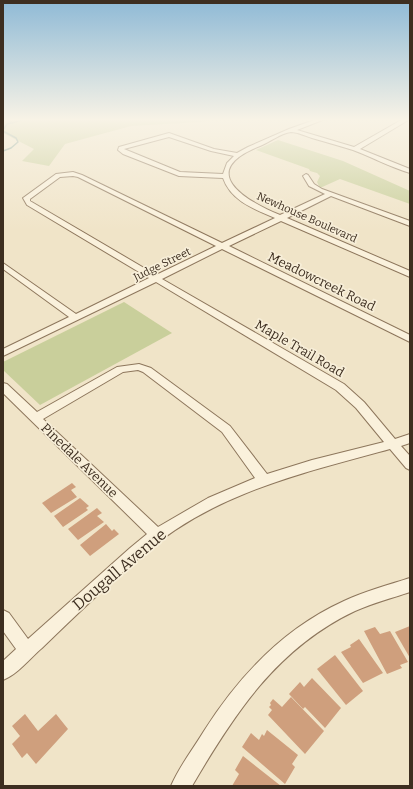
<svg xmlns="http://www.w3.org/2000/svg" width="413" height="789" viewBox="0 0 413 789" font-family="Bitter,serif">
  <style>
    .green { fill: #c9cf9b }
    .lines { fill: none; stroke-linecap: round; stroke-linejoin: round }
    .stream { stroke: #6f938a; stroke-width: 1.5 }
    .building { fill: #cf9f7d }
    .minor-casing { stroke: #8d765c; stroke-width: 2 }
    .minor { fill: #faf1dc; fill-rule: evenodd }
    .labels { text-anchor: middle; stroke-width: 3.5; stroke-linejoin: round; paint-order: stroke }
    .far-street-label { font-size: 11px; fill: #3d2e20; stroke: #f7eed8 }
    .street-label { font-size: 13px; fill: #3d2e20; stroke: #f7eed8 }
    .near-street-label { font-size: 16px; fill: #3d2e20; stroke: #f7eed8 }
  </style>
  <rect width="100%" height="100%" fill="#f0e4c8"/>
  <g class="green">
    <path d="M3,119H217L201,122L131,126L65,144L49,166L22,161L34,149L3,133Z"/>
    <path d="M278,140L343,161L410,191V204L340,179L320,188L317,182L320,176L317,173L310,171L309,169L256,150Z"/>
    <path d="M124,302L172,333L40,405L3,370V362Z"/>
  </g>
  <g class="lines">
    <g class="stream">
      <path d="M6,119L13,123"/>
      <path d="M3,130L7,124L27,119"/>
      <path d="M3,131L16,138L18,142L11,148L3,151"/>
    </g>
  </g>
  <g class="building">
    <path d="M72,483L76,487L71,490L77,497L51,513L42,503Z"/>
    <path d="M80,498L89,506L86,508L88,510L63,527L54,516Z"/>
    <path d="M97,508L102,513L97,516L104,522L78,540L68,529Z"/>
    <path d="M106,524L112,531L114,529L119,534L90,556L80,545Z"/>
    <path d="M410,626V658L395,632Z"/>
    <path d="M375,627L380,634L390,631L408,662L400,665L402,668L387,674L364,631Z"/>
    <path d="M359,639L383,673L363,683L341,652L351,647L350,645Z"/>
    <path d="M335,655L363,691L346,705L317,669Z"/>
    <path d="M312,678L341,708L325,728L305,707L303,709L289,694L300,682L304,687Z"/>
    <path d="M291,697L324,731L305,754L268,715L272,710L269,707L271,705L270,703L273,699L282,707Z"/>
    <path d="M25,714L38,731L56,714L68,729L36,764L27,753L22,758L12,744L20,736L12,726Z"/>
    <path d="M267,730L298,755L292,764L295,767L285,784L242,747L251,733L259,740L262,734L264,736Z"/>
    <path d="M243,756L281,786H232L239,774L235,770Z"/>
  </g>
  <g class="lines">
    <g class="minor-casing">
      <g id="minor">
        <path d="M317,119H325L297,130L354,147L403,119H410L360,149L410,169V173C390,167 372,157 353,150C340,146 326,142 312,138C306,136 297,132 291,132C281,133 270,142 260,146C196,171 244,200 280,215L325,194L309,186L303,176L306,174L308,175L314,184L322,189L410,221V226L331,196L287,218L410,271V277L281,221L229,246L410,335V342L222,249L162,279L344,384L364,402L395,439L410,434V443L401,446L410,456V470L406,468L390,449C300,474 212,493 140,557C106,586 74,617 42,648C30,658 18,674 3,680V661L16,649L3,631V610L9,613L28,639L130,548L147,534L3,393V383L7,384L37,412L117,367L139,364L151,368L230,426L267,474L312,460L384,442L356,408L336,390L156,282L3,356V349L69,317L3,269V263L76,314L149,278L27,205L23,198L56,174L73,172L82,175L222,243L275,218C254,209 231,201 223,178L179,176L123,154L118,150L119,147L169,133L214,149L237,153L248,147L289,129ZM169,137L211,151L234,156L227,163L223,174L180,172L124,149ZM73,176L78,177L216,246L156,275L30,201V199L60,177ZM138,370L143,372L222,432L255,478L208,498L158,527L43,419L123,372Z"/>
        <path d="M410,578V592C392,598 373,603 355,611C277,648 234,714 192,786H171C179,767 193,749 204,731C239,676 284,628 344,601C365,591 388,585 410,578Z"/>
      </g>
    </g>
    <use href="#minor" class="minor"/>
  </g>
  <linearGradient id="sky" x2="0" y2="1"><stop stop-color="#8fbad6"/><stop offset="0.52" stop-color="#f8f3e6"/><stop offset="1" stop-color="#f8f3e6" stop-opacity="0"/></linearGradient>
  <rect width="413" height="230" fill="url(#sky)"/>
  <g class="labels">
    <g class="far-street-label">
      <text transform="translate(307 217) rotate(24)" y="4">Newhouse Boulevard</text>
      <text transform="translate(162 264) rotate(-26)" y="4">Judge Street</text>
    </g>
    <g class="street-label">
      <text transform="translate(322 281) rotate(26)" y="5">Meadowcreek Road</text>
      <text transform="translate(300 348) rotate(30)" y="5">Maple Trail Road</text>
      <text transform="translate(80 460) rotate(44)" y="5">Pinedale Avenue</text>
    </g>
    <g class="near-street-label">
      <text transform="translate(119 569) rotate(-40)" y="6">Dougall Avenue</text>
    </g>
  </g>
  <rect width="413" height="789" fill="none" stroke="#3d2e20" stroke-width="8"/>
</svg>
